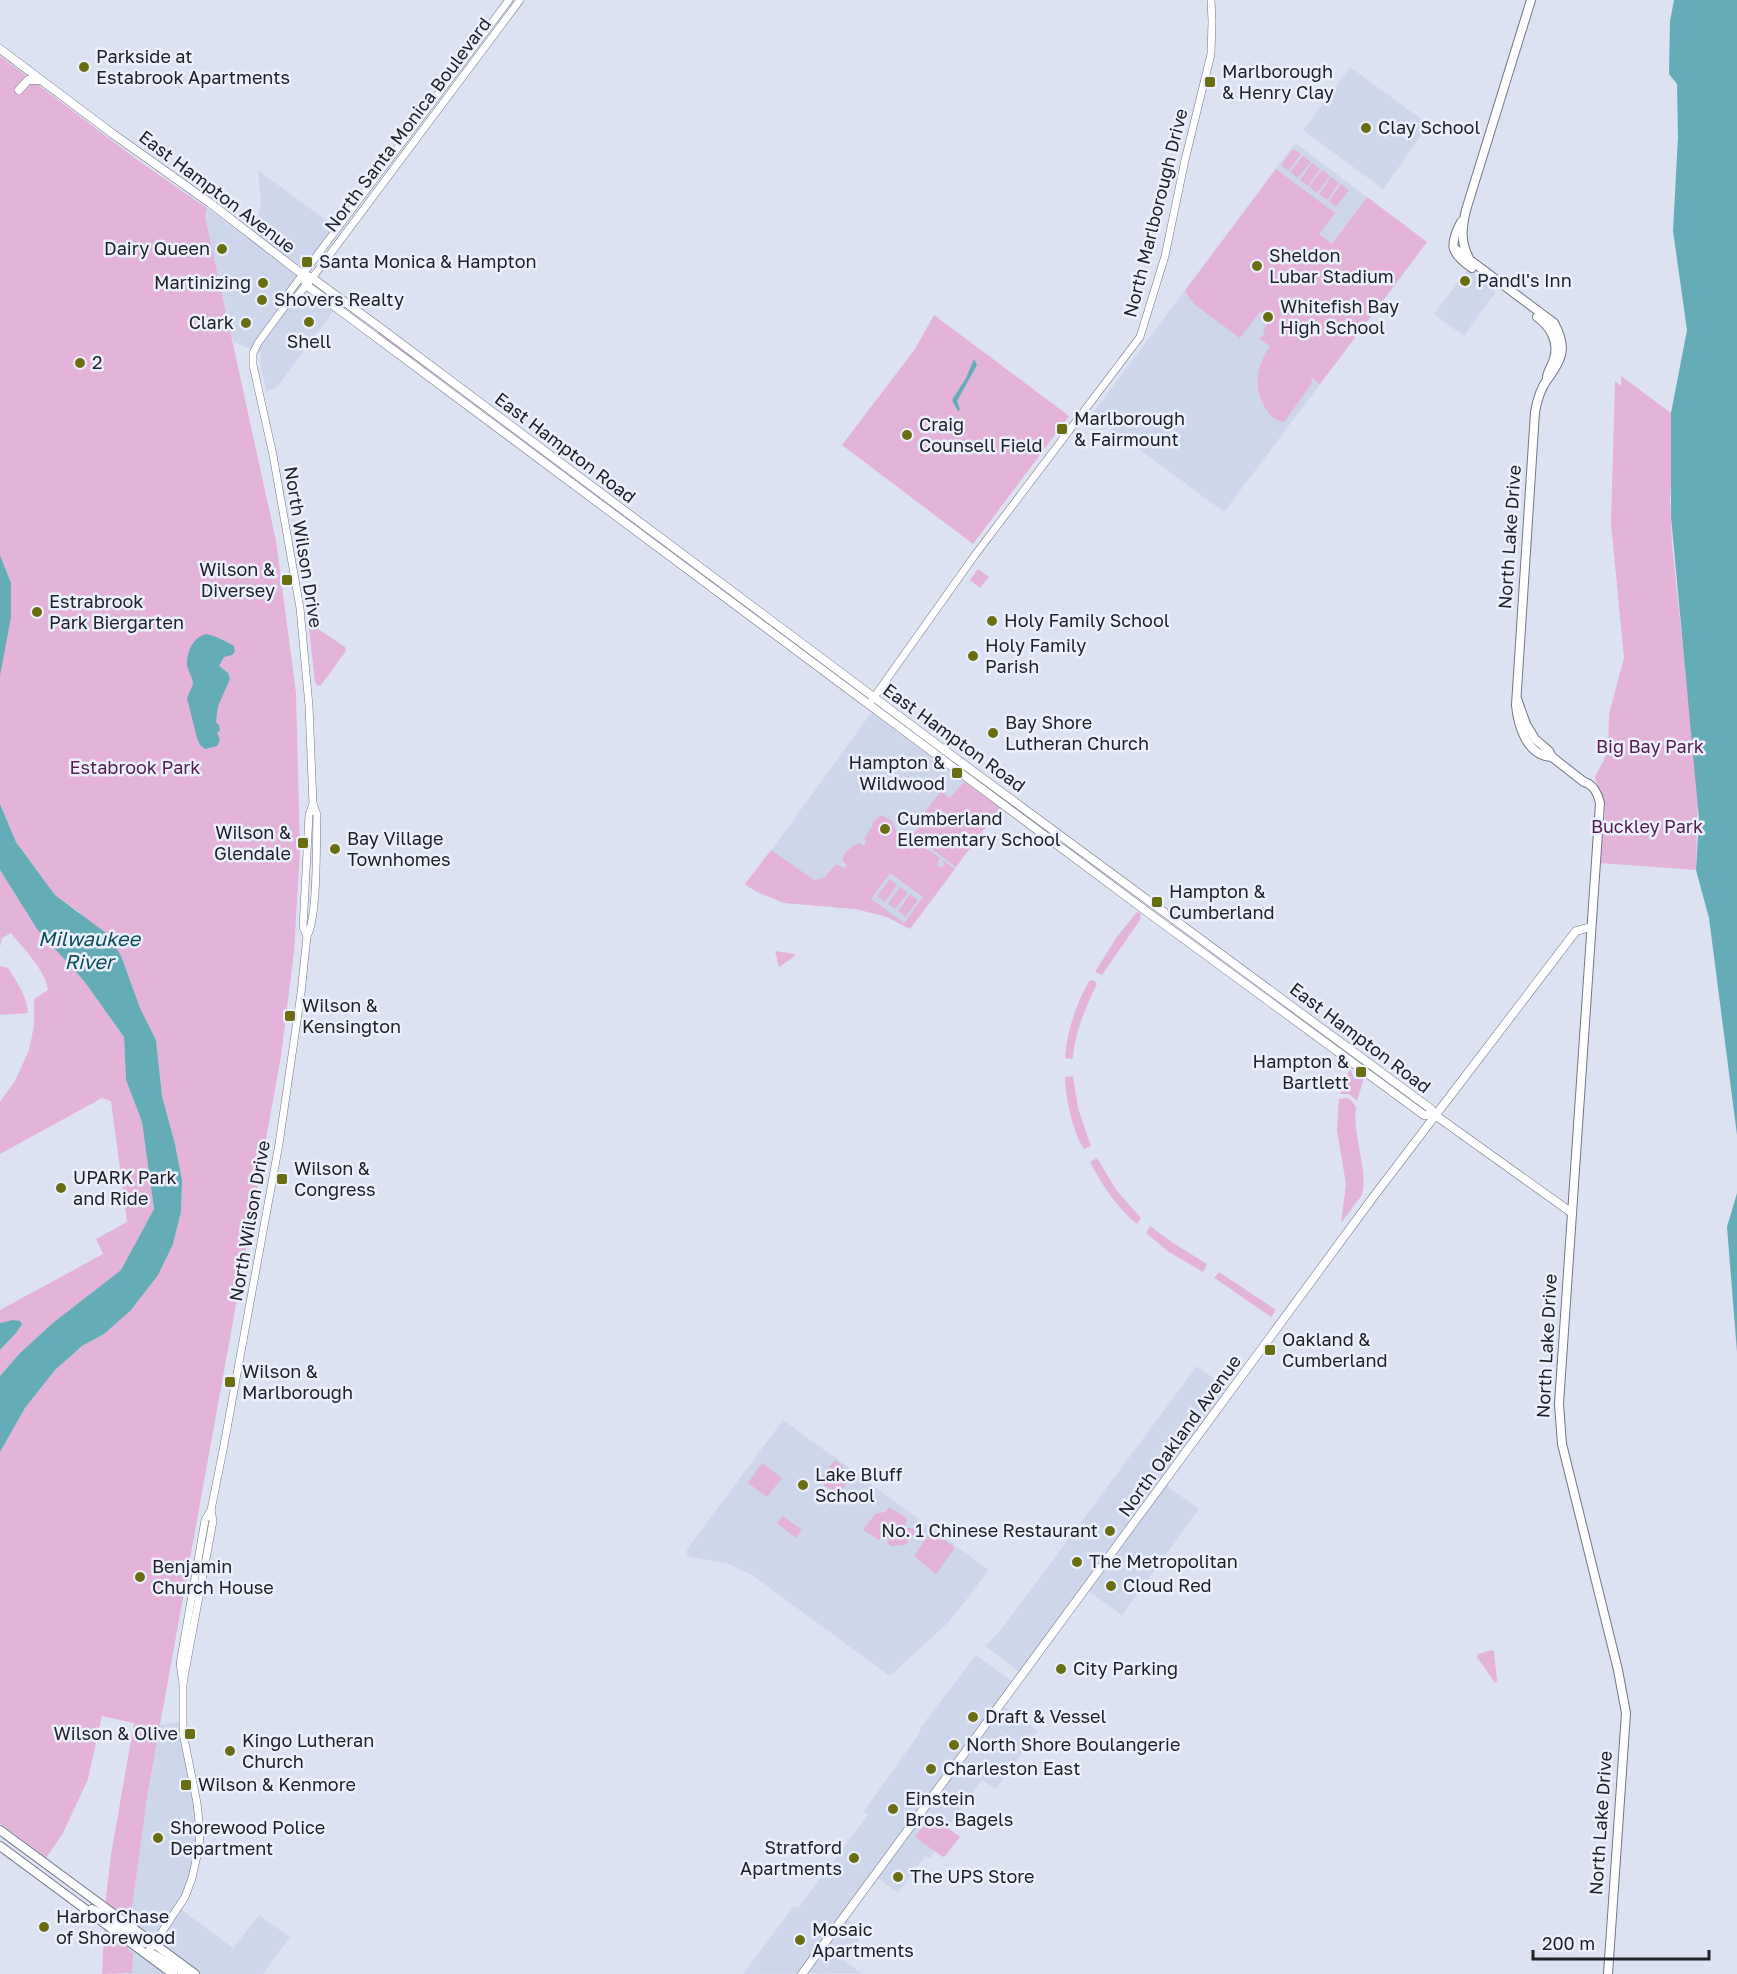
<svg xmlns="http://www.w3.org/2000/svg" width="1737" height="1974" viewBox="0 0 1737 1974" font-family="'Golos Text',sans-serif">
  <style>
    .built { fill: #ced6ec }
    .green { fill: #e3b3d9; fill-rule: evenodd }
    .water { fill: #64adb8 }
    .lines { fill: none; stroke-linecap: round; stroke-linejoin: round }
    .tertiary-casing { stroke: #717684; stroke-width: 8 }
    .secondary-casing { stroke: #717684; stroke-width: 9 }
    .primary-casing { stroke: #717684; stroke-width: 10 }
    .tertiary { stroke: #fff; stroke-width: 7 }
    .secondary { stroke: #fff; stroke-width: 8 }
    .primary { stroke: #fff; stroke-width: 8 }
    .poi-dot { fill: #696e12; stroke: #ebf0fc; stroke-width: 2 }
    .labels { text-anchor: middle; stroke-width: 5; stroke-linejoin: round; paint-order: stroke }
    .poi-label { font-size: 18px; fill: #212228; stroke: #ebf0fc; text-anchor: start }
    .street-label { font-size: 18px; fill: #212228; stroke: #ebf0fc }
    .park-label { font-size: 18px; fill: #541d4d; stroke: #ebf0fc }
    .water-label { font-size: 20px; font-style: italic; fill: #0c4f57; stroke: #ebf0fc }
  </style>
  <rect width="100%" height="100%" fill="#dde2f2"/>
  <g class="built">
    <path d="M1350,67L1429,125L1383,189L1303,130Z"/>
    <path d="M1295,143L1427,242L1224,512L1092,414Z"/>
    <path d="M258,170L335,227L294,279L335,309L278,386L266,392L260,362L261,353L233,342L205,216L207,208L248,239L256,226L261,203Z"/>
    <path d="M1468,269L1496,292L1464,336L1434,314Z"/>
    <path d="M871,713L1000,808L910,929L887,917L856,909L784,903L757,892L746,885Z"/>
    <path d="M1197,1366L1231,1391L1163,1483L1199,1509L1122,1615L1085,1589L1022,1674L985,1646L1000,1631Z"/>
    <path d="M783,1420L989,1570L949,1622L891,1675H888L752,1575L729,1564L690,1557L687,1555V1549Z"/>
    <path d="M976,1655L1016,1684L1001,1704L1038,1731L996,1789L982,1780L948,1827L951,1829L930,1858L925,1856L898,1893L875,1876L845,1917L865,1931L844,1961L862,1973L743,1974L794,1906L798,1908L868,1815L864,1811L921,1731L920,1728Z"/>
    <path d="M182,1721L197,1803L199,1847L179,1908L233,1948L259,1915L290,1937L263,1974H127L132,1973L128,1949L131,1915L148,1791L160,1725Z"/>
  </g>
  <g class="green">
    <path d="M0,56L139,161L207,208L205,216L276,541L296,693L300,849L294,952L281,1056L148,1791L131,1915L128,1949L133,1953L132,1973L102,1974L106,1897L111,1855L134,1723L102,1716L88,1779L63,1833L46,1858L0,1823V1452L25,1408L55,1370L82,1346L104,1334L173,1244L181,1212L182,1180L175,1144L162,1096L156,1040L140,1008L79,912L55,895L16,842L0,804V676L11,583L0,555Z"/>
    <path d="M1293,149L1301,154L1288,171L1281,165Z"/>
    <path d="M1303,156L1311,162L1298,178L1290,172Z"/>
    <path d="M1312,163L1320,169L1308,186L1300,180Z"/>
    <path d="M1276,169L1335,213L1319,234L1332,244L1367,197L1427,242L1320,384L1311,377L1312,383L1284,422C1275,421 1270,416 1266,409C1252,387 1257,366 1270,346L1260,339L1265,332L1263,330L1271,319L1260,312L1240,338L1194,304L1185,291Z"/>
    <path d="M1322,170L1330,176L1317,193L1309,187Z"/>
    <path d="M1331,177L1339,183L1327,200L1319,194Z"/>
    <path d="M1341,184L1349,190L1336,207L1329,201Z"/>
    <path d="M934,315L1069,416L973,544L842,445L915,349Z"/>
    <path d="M378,331H380L442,380L378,334Z"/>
    <path d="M1621,376L1671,413L1674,442L1670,498L1672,544L1698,791L1696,870L1599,863C1601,844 1606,823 1605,804C1605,793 1596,786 1595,777L1608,752L1609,714L1624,658L1611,523L1615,381L1621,386Z"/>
    <path d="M978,569L989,577L980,588L970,580Z"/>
    <path d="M312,625L345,647L346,651L321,685L318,686L315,682L309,628Z"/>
    <path d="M964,782L1000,808L956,867L913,835L925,818L922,816L941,791L950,798Z"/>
    <path d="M881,815L891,820L898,833L901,831L940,858L937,864L941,868L945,864L942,861L943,860L955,869L910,929L887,917L856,909L784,903L757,892L745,884L771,850L814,880L824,878L835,865H839L845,869L847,865L843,861C843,852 851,847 859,843L864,846L866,841L864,838L872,827L873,822ZM890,873L923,897L904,923L871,899Z"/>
    <path d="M0,870L37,929L84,981L124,1037L126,1080L142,1122L154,1209L121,1270L54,1322L20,1353L0,1376V1350L16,1333L3,1322L0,1323V1310L103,1254L96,1239L127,1222L111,1101L102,1098L0,1154V1102L15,1081L29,1050L34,1026V999L48,990C46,971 23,948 11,933L2,938L0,947Z"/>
    <path d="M890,879L897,885L885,902L877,896Z"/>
    <path d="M900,887L908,893L895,909L888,904Z"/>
    <path d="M910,894L918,900L906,917L898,911Z"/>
    <path d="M1137,912L1141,914L1140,920L1102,975L1095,972L1116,938Z"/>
    <path d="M775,951L794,954L795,956L779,967Z"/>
    <path d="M0,966L8,968C17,982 27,996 28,1013L0,1015Z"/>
    <path d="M1094,980L1097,984C1085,1009 1076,1029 1073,1057L1072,1059L1065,1058C1067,1030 1076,1005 1089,981Z"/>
    <path d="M1350,1068L1354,1079L1362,1076L1364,1078L1357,1101L1349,1094H1340Z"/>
    <path d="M1073,1076L1078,1108L1091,1146L1084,1149C1072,1130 1066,1100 1065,1077Z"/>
    <path d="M1346,1098L1350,1099L1356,1107C1352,1137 1369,1170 1362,1195L1341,1223L1346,1184L1337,1131L1339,1099Z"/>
    <path d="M1097,1158L1117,1191L1141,1218L1137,1224C1117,1208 1102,1185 1090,1162Z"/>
    <path d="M1150,1226L1173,1243L1207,1264L1203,1272L1169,1252L1146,1233Z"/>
    <path d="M1219,1272L1276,1310L1271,1317L1216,1279L1214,1278Z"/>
    <path d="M835,1460L853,1475L838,1495L819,1481Z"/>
    <path d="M762,1463L782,1478L767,1497L748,1483Z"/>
    <path d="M889,1507L907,1518L905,1528H914V1535L909,1537L908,1542L905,1545L891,1546L887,1543L889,1539L881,1537L879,1540L863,1530L875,1514L885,1512Z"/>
    <path d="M783,1516L802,1530L796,1538L777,1523Z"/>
    <path d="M932,1530L955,1548L936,1574L914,1556Z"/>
    <path d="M1492,1650L1494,1652L1497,1681L1495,1683L1477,1657L1478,1654Z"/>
    <path d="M931,1816L960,1837L945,1856L943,1857L915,1837Z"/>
  </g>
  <g class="water">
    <path d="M1674,0H1737V1135L1709,918L1696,870L1699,819L1671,517V413L1687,330L1673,231L1678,137L1677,84L1669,74L1670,21Z"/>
    <path d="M974,359L977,365L957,401L960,410L958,411L952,400L966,378Z"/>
    <path d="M0,555L11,583V617L0,676Z"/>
    <path d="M206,634C216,636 225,641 234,646L235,652L232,655L224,657L219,666L228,673L230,679L218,706L216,722L219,725L220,731L217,732L220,740L217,746L205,749L200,745L197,738L187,698L193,684C193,677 188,672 187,665C187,652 192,638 206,634Z"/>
    <path d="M0,804L16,842L55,895L110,936L121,956L140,1008L156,1040L162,1096L175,1144L182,1180L181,1212L173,1244L158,1275L131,1310L104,1334L82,1346L55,1370L25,1408L0,1452V1376L20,1353L54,1322L121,1270L154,1209L142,1122L126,1080L124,1037L84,981L37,929L0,870Z"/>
    <path d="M1737,1193V1352L1727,1227Z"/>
    <path d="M13,1320L20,1321L22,1324L16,1333L0,1350V1323Z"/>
  </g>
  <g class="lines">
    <g class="tertiary-casing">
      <g id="tertiary">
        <path d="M285,306L288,294L509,0"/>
        <path d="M872,700L975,555L1140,337L1165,256L1185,160L1211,54L1212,21L1211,0"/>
        <path d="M307,936L303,927L309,815L313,804"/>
        <path d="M183,1683L180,1664L205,1520L211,1510L224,1445L279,1144L301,993L307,936C318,917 316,842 317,815L313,804L309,706L300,608L273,455L253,365V353L258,343L285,306L294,300L316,273L520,0"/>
        <path d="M147,1954L185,1897L192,1878L199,1847L200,1831L197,1803L183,1733V1683L213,1521L211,1510"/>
      </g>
    </g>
    <g class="secondary-casing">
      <g id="secondary">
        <path d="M0,49L113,134L210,203L298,271L312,278L375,324L943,749L1431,1109L1435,1115L1572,1213"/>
        <path d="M19,90L28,80H39"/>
        <path d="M303,274L306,285L1150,914L1424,1115H1435"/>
        <path d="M802,1974L1374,1196L1576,931L1591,927"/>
      </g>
    </g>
    <g class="primary-casing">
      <g id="primary">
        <path d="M1461,222C1449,245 1450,253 1472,268"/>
        <path d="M1454,248L1554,323C1568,348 1562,360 1547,380C1540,389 1537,401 1535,412L1516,705C1518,726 1527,756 1552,757"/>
        <path d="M1469,258C1460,242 1462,227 1466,210L1531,0"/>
        <path d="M1537,317C1551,327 1559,342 1554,359C1552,366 1548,370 1547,377"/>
        <path d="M1517,699L1526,724L1535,739L1549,751L1552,757L1584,782C1593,784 1598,794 1600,803L1559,1404L1562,1444L1618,1670L1626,1713L1608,1974"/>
        <path d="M0,1830L195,1974"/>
        <path d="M0,1846L173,1974"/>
        <path d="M92,1909L106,1916L142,1942L148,1944L155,1943"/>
        <path d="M153,1954L186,1974"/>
      </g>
    </g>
    <use href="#tertiary" class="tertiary"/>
    <use href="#secondary" class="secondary"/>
    <use href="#primary" class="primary"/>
  </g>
  <g class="poi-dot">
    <circle cx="84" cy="67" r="6"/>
    <rect x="1204" y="76" width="12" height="12" rx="3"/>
    <circle cx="1366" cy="128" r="6"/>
    <circle cx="222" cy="249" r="6"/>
    <rect x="301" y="256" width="12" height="12" rx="3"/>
    <circle cx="1257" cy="266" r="6"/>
    <circle cx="1465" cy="281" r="6"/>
    <circle cx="263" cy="283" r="6"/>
    <circle cx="262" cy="300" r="6"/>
    <circle cx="1268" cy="317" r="6"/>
    <circle cx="309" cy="322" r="6"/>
    <circle cx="246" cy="323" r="6"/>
    <circle cx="80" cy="363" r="6"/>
    <rect x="1056" y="423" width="12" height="12" rx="3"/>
    <circle cx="907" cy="435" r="6"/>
    <rect x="281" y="574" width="12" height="12" rx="3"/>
    <circle cx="37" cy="612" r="6"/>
    <circle cx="992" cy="621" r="6"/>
    <circle cx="973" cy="656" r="6"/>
    <circle cx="993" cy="733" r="6"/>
    <rect x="951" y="767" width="12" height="12" rx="3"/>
    <circle cx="885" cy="829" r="6"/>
    <rect x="297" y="837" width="12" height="12" rx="3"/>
    <circle cx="335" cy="849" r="6"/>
    <rect x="1151" y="896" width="12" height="12" rx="3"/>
    <rect x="284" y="1010" width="12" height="12" rx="3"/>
    <rect x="1355" y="1066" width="12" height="12" rx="3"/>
    <rect x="276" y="1173" width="12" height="12" rx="3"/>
    <circle cx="61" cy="1188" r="6"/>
    <rect x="1264" y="1344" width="12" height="12" rx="3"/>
    <rect x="224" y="1376" width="12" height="12" rx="3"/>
    <circle cx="803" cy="1485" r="6"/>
    <circle cx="1110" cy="1531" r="6"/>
    <circle cx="1077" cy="1562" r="6"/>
    <circle cx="140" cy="1577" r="6"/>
    <circle cx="1111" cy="1586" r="6"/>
    <circle cx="1061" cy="1669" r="6"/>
    <circle cx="973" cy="1717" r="6"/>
    <rect x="184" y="1728" width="12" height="12" rx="3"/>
    <circle cx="954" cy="1745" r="6"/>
    <circle cx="230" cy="1751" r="6"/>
    <circle cx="931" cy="1769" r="6"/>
    <rect x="180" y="1779" width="12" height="12" rx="3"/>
    <circle cx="893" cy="1809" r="6"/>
    <circle cx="158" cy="1838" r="6"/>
    <circle cx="854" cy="1858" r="6"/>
    <circle cx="898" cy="1877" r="6"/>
    <circle cx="44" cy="1927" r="6"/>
    <circle cx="800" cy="1940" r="6"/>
  </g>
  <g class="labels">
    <g class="poi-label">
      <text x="96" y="63">Parkside at<tspan x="96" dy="21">Estabrook Apartments</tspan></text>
      <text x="1222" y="78">Marlborough<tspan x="1222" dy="21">&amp; Henry Clay</tspan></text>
      <text x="1378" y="134">Clay School</text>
      <text x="210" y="255" text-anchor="end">Dairy Queen</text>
      <text x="1269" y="262">Sheldon<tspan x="1269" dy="21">Lubar Stadium</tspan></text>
      <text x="319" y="268">Santa Monica &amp; Hampton</text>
      <text x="1477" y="287">Pandl's Inn</text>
      <text x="251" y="289" text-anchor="end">Martinizing</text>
      <text x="274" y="306">Shovers Realty</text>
      <text x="1280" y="313">Whitefish Bay<tspan x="1280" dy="21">High School</tspan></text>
      <text x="234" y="329" text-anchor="end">Clark</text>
      <text x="309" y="348" text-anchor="middle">Shell</text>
      <text x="92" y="369">2</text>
      <text x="1074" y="425">Marlborough<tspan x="1074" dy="21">&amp; Fairmount</tspan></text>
      <text x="919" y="431">Craig<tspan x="919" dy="21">Counsell Field</tspan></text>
      <text x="275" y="576" text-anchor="end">Wilson &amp;<tspan x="275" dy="21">Diversey</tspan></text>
      <text x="49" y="608">Estrabrook<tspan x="49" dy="21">Park Biergarten</tspan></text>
      <text x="1004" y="627">Holy Family School</text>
      <text x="985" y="652">Holy Family<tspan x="985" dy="21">Parish</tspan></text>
      <text x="1005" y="729">Bay Shore<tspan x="1005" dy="21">Lutheran Church</tspan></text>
      <text x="945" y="769" text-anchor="end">Hampton &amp;<tspan x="945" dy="21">Wildwood</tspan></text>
      <text x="897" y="825">Cumberland<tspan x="897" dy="21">Elementary School</tspan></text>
      <text x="291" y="839" text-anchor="end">Wilson &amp;<tspan x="291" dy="21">Glendale</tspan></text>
      <text x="347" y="845">Bay Village<tspan x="347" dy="21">Townhomes</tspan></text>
      <text x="1169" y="898">Hampton &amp;<tspan x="1169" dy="21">Cumberland</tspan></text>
      <text x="302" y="1012">Wilson &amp;<tspan x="302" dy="21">Kensington</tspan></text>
      <text x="1349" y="1068" text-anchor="end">Hampton &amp;<tspan x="1349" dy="21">Bartlett</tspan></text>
      <text x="294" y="1175">Wilson &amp;<tspan x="294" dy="21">Congress</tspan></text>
      <text x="73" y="1184">UPARK Park<tspan x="73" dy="21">and Ride</tspan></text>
      <text x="1282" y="1346">Oakland &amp;<tspan x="1282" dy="21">Cumberland</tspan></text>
      <text x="242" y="1378">Wilson &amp;<tspan x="242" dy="21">Marlborough</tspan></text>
      <text x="815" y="1481">Lake Bluff<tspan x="815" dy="21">School</tspan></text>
      <text x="1098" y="1537" text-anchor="end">No. 1 Chinese Restaurant</text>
      <text x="1089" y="1568">The Metropolitan</text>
      <text x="152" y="1573">Benjamin<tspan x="152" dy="21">Church House</tspan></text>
      <text x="1123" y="1592">Cloud Red</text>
      <text x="1073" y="1675">City Parking</text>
      <text x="985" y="1723">Draft &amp; Vessel</text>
      <text x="178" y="1740" text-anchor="end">Wilson &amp; Olive</text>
      <text x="242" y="1747">Kingo Lutheran<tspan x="242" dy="21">Church</tspan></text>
      <text x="966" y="1751">North Shore Boulangerie</text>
      <text x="943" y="1775">Charleston East</text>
      <text x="198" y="1791">Wilson &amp; Kenmore</text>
      <text x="905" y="1805">Einstein<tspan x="905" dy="21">Bros. Bagels</tspan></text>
      <text x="170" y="1834">Shorewood Police<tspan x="170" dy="21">Department</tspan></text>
      <text x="842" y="1854" text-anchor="end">Stratford<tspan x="842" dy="21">Apartments</tspan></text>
      <text x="910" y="1883">The UPS Store</text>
      <text x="56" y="1923">HarborChase<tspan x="56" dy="21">of Shorewood</tspan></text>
      <text x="812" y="1936">Mosaic<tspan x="812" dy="21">Apartments</tspan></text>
    </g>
    <g class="street-label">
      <text transform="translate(408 125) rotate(-53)" y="6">North Santa Monica Boulevard</text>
      <text transform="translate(217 192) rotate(37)" y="6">East Hampton Avenue</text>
      <text transform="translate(1156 213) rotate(-76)" y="6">North Marlborough Drive</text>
      <text transform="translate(565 448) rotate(37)" y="6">East Hampton Road</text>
      <text transform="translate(1510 537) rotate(-86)" y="6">North Lake Drive</text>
      <text transform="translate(303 547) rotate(81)" y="6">North Wilson Drive</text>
      <text transform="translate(954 738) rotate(36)" y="6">East Hampton Road</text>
      <text transform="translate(1360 1038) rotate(37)" y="6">East Hampton Road</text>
      <text transform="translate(250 1221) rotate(-80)" y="6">North Wilson Drive</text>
      <text transform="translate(1547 1346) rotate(-87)" y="6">North Lake Drive</text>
      <text transform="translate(1180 1436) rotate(-54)" y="6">North Oakland Avenue</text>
      <text transform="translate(1601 1823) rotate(-86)" y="6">North Lake Drive</text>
    </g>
    <g class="park-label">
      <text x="1650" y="753">Big Bay Park</text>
      <text x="135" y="774">Estabrook Park</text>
      <text x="1647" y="833">Buckley Park</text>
    </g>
    <g class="water-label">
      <text x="89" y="946">Milwaukee<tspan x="89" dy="23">River</tspan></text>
    </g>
  </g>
  <path d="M1533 1950v9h176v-9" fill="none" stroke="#212228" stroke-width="3"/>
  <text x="1542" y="1950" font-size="18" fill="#212228" stroke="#ebf0fc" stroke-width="4.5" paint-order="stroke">200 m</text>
</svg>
